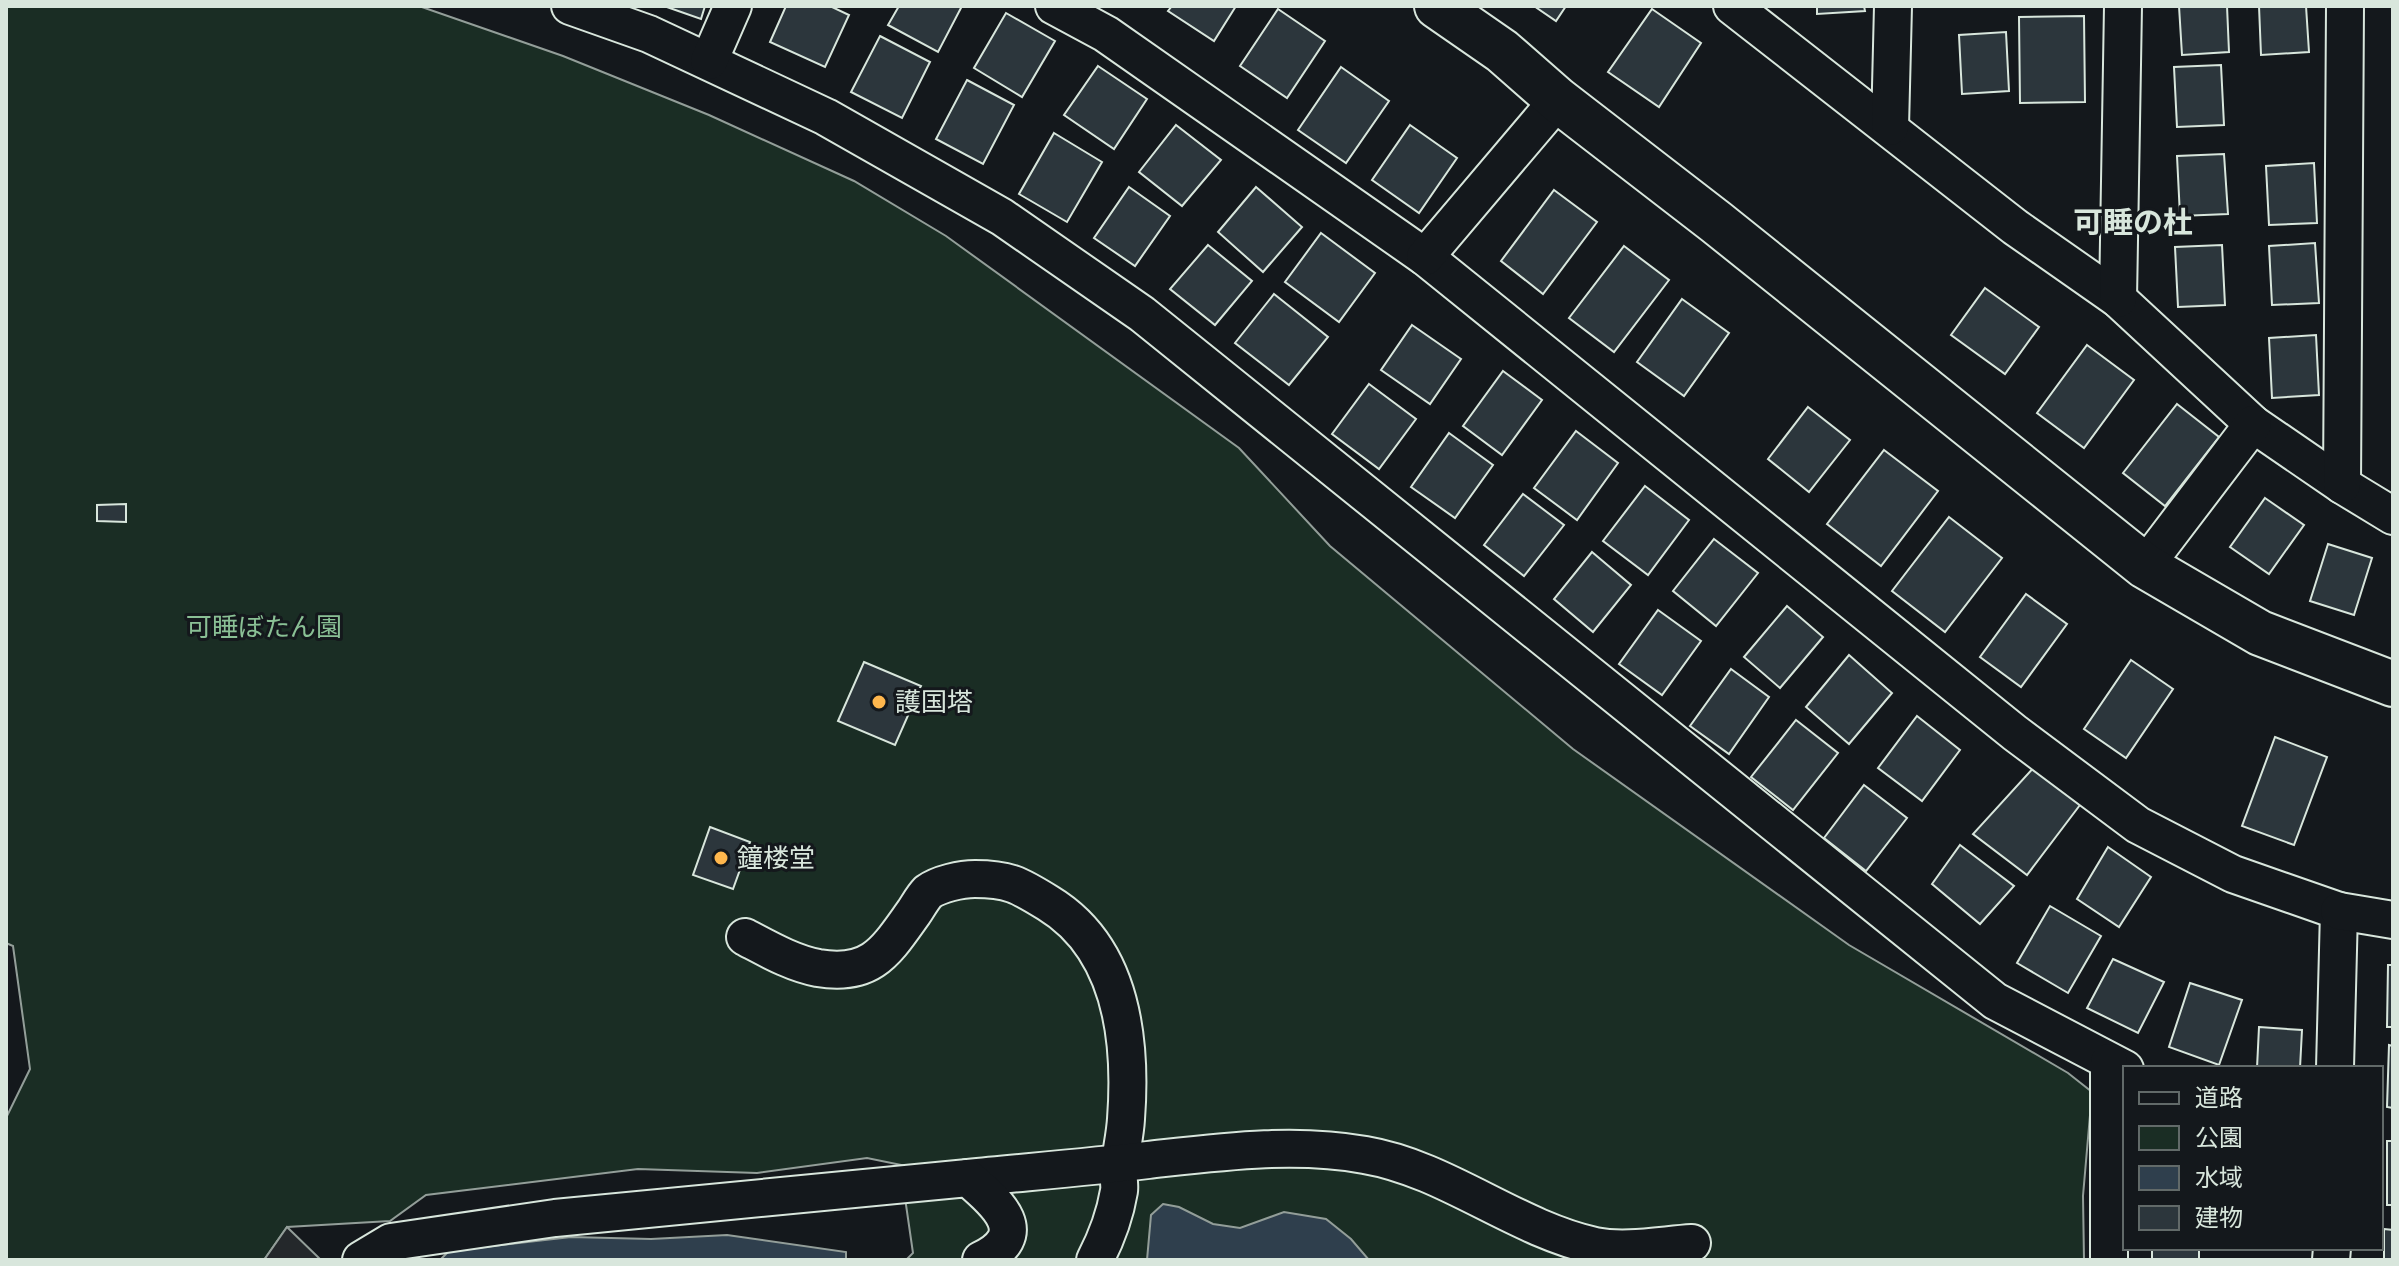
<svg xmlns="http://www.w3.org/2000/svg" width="2399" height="1266" viewBox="0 0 2399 1266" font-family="Cabin,'Noto Sans JP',sans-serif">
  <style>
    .green { fill: #1a2d24; stroke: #939e99; stroke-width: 2 }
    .parking { fill: #24282b; stroke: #939e99; stroke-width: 2 }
    .water { fill: #2f3f4d; stroke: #939e99; stroke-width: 2 }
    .building { fill: #2c363c; stroke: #d8e6dc; stroke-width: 2 }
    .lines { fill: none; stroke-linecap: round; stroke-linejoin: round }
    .minor-casing { stroke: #d8e6dc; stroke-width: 40 }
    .tertiary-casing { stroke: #d8e6dc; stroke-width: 48 }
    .minor { stroke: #14181c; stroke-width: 36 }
    .tertiary { stroke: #14181c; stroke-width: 44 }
    .poi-dot { fill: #ffb74d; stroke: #14181c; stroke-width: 3 }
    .labels { text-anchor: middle; stroke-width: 6; stroke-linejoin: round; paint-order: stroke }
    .park-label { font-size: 26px; fill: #8ac095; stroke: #14181c }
    .poi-label { font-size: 26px; fill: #d8e6dc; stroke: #14181c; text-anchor: start }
    .quarter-label { font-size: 30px; font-weight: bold; fill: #d8e6dc; stroke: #14181c }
  </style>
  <rect width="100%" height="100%" fill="#14181c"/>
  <path class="green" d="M6,6H419L563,56L709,115L854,181L946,236L1239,448L1330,546L1573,749L1849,945L2068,1073L2092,1092L2083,1196L2084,1260H906L913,1253L904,1191L965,1178L867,1158L757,1173L638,1169L426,1195L390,1221L287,1227L264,1260H6V1118L30,1069L13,946L6,943Z"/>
  <path class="parking" d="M287,1227L321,1260H264Z"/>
  <g class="water">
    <path d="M1163,1204L1179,1207L1213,1224L1240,1228L1284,1212L1326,1219L1351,1239L1369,1260H1147L1151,1215Z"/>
    <path d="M727,1235L846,1252V1260H440L449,1251L571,1237L651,1239Z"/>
  </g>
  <g class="building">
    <path d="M664,6H705L701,19Z"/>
    <path d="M786,6H830L849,15L825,67L770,42Z"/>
    <path d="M899,6H962L938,52L888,25Z"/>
    <path d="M1172,6H1236L1214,41L1168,11Z"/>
    <path d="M1534,6H1566L1556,21Z"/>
    <path d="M1817,6H1864L1865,11L1817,14Z"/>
    <path d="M2179,6H2227L2229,52L2182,55Z"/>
    <path d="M2259,6H2306L2309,52L2261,55Z"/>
    <path d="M1278,9L1325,41L1287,98L1240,66Z"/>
    <path d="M1652,9L1701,43L1659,107L1608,72Z"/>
    <path d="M1006,13L1055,41L1022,97L974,68Z"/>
    <path d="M2084,16L2085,102L2020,103L2019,17Z"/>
    <path d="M2006,32L2009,91L1962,94L1959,35Z"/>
    <path d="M880,36L930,62L902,118L851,92Z"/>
    <path d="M2221,65L2224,125L2177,127L2174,67Z"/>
    <path d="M1098,66L1147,99L1114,149L1064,115Z"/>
    <path d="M1341,67L1389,101L1346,163L1298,130Z"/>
    <path d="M967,80L1014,105L983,164L936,139Z"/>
    <path d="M1176,125L1221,160L1182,206L1139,172Z"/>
    <path d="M1410,125L1457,158L1419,213L1372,180Z"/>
    <path d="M1054,133L1102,162L1067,222L1019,194Z"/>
    <path d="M2224,154L2228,214L2180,216L2177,156Z"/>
    <path d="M2314,163L2317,223L2269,225L2266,166Z"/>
    <path d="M1129,187L1170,216L1135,266L1094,238Z"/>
    <path d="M1256,187L1302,227L1263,272L1218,232Z"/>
    <path d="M1554,190L1597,222L1543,294L1501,261Z"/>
    <path d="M1321,233L1375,273L1339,322L1285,282Z"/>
    <path d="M2315,243L2319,303L2272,305L2269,246Z"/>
    <path d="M1208,245L1252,281L1215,325L1170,289Z"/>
    <path d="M2222,245L2225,305L2178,307L2175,247Z"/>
    <path d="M1624,246L1669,280L1614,352L1569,318Z"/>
    <path d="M1985,288L2039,327L2005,374L1951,335Z"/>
    <path d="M1274,294L1328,337L1289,385L1235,343Z"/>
    <path d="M1682,299L1729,333L1684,396L1637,362Z"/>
    <path d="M1412,325L1461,359L1430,404L1381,370Z"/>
    <path d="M2316,335L2319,395L2272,398L2269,338Z"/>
    <path d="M2087,345L2134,380L2084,448L2037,413Z"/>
    <path d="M1503,371L1542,400L1502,455L1463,426Z"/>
    <path d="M1369,384L1416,419L1379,469L1332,434Z"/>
    <path d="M2177,404L2219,437L2165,506L2123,473Z"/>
    <path d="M1808,407L1850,440L1809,492L1768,459Z"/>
    <path d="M1576,431L1618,463L1577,520L1534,488Z"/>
    <path d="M1449,433L1493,465L1455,518L1411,487Z"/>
    <path d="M1884,450L1938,491L1881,566L1827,524Z"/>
    <path d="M1645,486L1689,520L1648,575L1603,541Z"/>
    <path d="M1523,494L1564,525L1524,576L1484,545Z"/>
    <path d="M2265,498L2304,525L2269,574L2230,547Z"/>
    <path d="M126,504V522L97,521V505Z"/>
    <path d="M1949,517L2002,558L1945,632L1892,591Z"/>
    <path d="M1714,539L1758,573L1716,626L1673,591Z"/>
    <path d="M2328,544L2372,558L2354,615L2310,601Z"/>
    <path d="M1592,552L1631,585L1593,632L1554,599Z"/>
    <path d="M2026,594L2067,624L2021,687L1980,657Z"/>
    <path d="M1787,606L1823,637L1780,688L1744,657Z"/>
    <path d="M1658,610L1701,641L1662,695L1619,664Z"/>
    <path d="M1849,655L1892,693L1849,744L1806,707Z"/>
    <path d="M2131,660L2173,689L2126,758L2084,729Z"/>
    <path d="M864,662L921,686L895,745L838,721Z"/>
    <path d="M1731,669L1769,697L1729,754L1690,726Z"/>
    <path d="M1917,716L1960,750L1922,801L1878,768Z"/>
    <path d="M1796,720L1838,753L1793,810L1751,777Z"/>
    <path d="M2275,737L2327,757L2294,845L2242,826Z"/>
    <path d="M2037,764L2083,801L2027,875L1973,834Z"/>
    <path d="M1864,785L1907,818L1866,871L1824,838Z"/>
    <path d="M710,827L750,842L733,889L693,875Z"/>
    <path d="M1960,845L2014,886L1980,924L1932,884Z"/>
    <path d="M2108,847L2151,877L2119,927L2077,899Z"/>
    <path d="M2050,906L2101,936L2068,993L2017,963Z"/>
    <path d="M2113,959L2164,982L2138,1033L2087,1008Z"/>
    <path d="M2388,965H2393V1027H2387Z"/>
    <path d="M2190,983L2242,1000L2219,1065L2169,1047Z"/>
    <path d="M2259,1027L2302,1030L2300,1068H2257Z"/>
    <path d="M2389,1045L2393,1046V1108L2387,1107Z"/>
    <rect x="2387" y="1141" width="6" height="64"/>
    <path d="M2384,1229L2393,1230V1260H2384Z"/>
    <rect x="2152" y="1248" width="47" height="12"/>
  </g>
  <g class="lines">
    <g class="minor-casing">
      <g id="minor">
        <path d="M570,6L649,34L826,117L1002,217L1142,314L1995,1001L2125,1069"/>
        <path d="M1054,6L1106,34L1425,257L2015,733L2138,825L2233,874L2339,911L2335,1068"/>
        <path d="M1732,6L2015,227L2118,299L2253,424L2342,485L2393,516"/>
        <path d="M709,61L733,6"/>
        <path d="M1890,127L1893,6"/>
        <path d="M1425,257L1558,100"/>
        <path d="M2118,299L2123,6"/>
        <path d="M2342,485L2345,6"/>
        <path d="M2145,566L2253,424"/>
        <path d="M2339,911L2393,920"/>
        <path d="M745,937C768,949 792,963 818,968C872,977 886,951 914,912C918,906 923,897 928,892C939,884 961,879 975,879C1009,879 1019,885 1048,903C1122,948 1132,1039 1126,1119C1125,1137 1120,1155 1119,1173C1118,1180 1120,1185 1119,1191C1115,1215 1106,1239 1095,1260"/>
        <path d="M2109,1062V1260"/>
        <path d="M968,1178C1028,1172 1088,1167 1148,1160C1220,1152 1294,1142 1365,1155C1447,1169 1514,1228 1595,1246C1625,1252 1661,1245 1692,1243"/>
        <path d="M361,1260L391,1242L555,1218L968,1178C997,1203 1034,1234 981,1260"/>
        <path d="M2331,1260L2332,1248"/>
      </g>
    </g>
    <g class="tertiary-casing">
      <path id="tertiary" d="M1437,6L1502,51L1558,100L1716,222L2145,566L2260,633L2393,684"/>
    </g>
    <use href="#minor" class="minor"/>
    <use href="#tertiary" class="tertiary"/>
  </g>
  <g class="poi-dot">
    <circle cx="879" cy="702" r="8"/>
    <circle cx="721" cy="858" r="8"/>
  </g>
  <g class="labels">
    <g class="park-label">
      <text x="264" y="636">可睡ぼたん園</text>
    </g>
    <g class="poi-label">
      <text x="895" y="711">護国塔</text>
      <text x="737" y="867">鐘楼堂</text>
    </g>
    <g class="quarter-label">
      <text x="2133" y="233">可睡の杜</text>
    </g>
  </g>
  <rect width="2399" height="1266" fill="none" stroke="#d8e6dc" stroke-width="16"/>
  <rect x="2123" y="1066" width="260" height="184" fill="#14181c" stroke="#626a69" stroke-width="2"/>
  <rect x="2139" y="1092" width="40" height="12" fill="#14181c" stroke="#626a69" stroke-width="2"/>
  <text x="2195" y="1106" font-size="24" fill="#d8e6dc">道路</text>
  <rect x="2139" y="1126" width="40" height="24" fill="#1a2d24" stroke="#626a69" stroke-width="2"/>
  <text x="2195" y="1146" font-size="24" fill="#d8e6dc">公園</text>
  <rect x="2139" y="1166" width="40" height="24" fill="#2f3f4d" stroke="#626a69" stroke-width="2"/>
  <text x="2195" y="1186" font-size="24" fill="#d8e6dc">水域</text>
  <rect x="2139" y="1206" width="40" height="24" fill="#2c363c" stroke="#626a69" stroke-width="2"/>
  <text x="2195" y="1226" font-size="24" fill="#d8e6dc">建物</text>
</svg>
